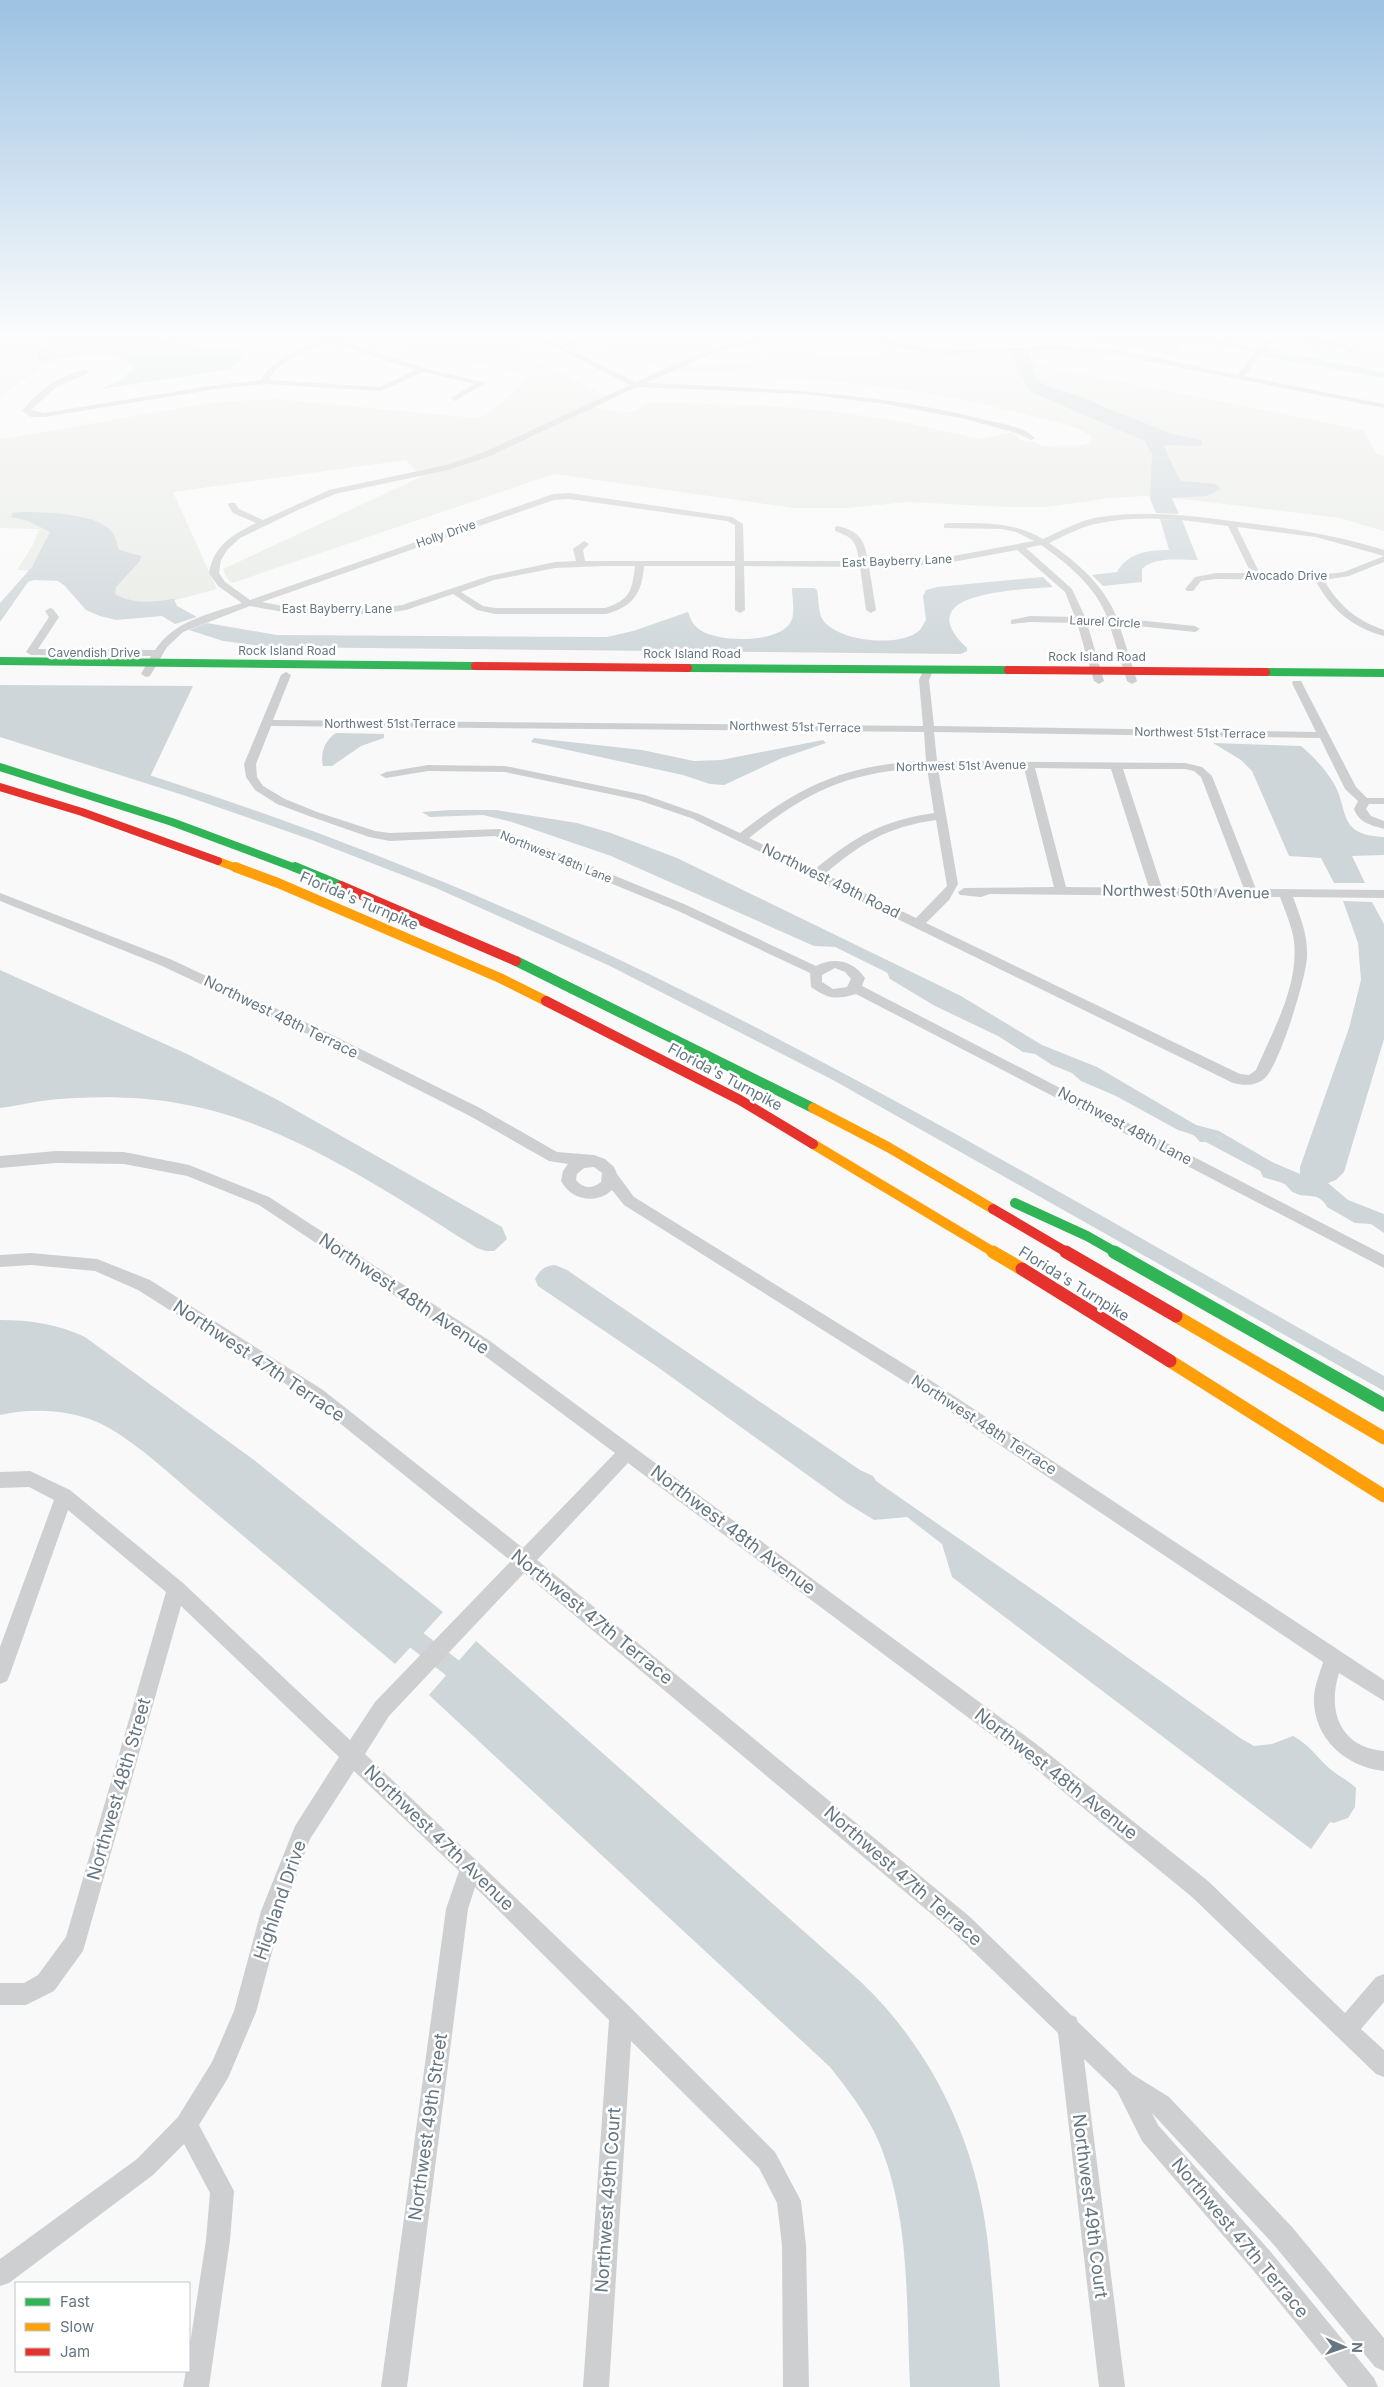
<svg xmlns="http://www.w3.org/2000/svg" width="1384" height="2387" viewBox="0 0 1384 2387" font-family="Inter,sans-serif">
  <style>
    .green { fill: #e8ebe6 }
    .water { fill: #ced6d9 }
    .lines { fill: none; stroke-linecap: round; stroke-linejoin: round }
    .canal { fill: #ced6d9; fill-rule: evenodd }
    .street { fill: #cecfd0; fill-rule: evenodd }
    .fast-far2 { stroke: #30b455; stroke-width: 8 }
    .fast-far1 { stroke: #30b455; stroke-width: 10 }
    .fast { stroke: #30b455; stroke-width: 13 }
    .slow-far2 { stroke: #ff9f0a; stroke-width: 8 }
    .slow-far1 { stroke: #ff9f0a; stroke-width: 10 }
    .slow { stroke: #ff9f0a; stroke-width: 13 }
    .jam-far2 { stroke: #e5322d; stroke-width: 8 }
    .jam-far1 { stroke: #e5322d; stroke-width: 10 }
    .jam { stroke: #e5322d; stroke-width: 13 }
    .labels { text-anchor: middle; stroke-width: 5; stroke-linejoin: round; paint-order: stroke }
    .far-street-label { font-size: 12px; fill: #657683; stroke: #fff }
    .street-label { font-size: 15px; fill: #657683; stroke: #fff }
    .near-street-label { font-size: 18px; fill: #657683; stroke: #fff }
  </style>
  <rect width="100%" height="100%" fill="#f9f9f9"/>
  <g class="green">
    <path d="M0,339H104C66,355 31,371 0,398Z"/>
    <path d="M386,339H493L606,396L587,406L630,413L650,402L770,406L832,411L908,423L981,439L1012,432L1020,440L1035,442L1041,446L1085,445L1091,442L1092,437C1078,425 1052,422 1035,417C913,383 795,376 669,372L684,365L916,352L982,354L1020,352L1035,364L1363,430L1377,454L1384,456V531L1340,518L1191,500L1145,496L1109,498L1047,507H1007L907,502L848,508H793L554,474L232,583L226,577L223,569L421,477L406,460L173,492L217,589L133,611L52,572L17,570L34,543L39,529L0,528V438L13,437L216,402L276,399L475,418L486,415L528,379L524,375Z"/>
    <path d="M629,339H728L726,344L712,347L665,369L609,348Z"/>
    <path d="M943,339H1008L1009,341L1057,339L985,344H934Z"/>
  </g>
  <g class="water">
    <path d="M58,339H164L198,346L234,348L246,355L231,369L102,389L122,379L134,368C117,344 68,358 43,362L38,361V350Z"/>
    <path d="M1082,339H1214L1254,347L1250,351L1190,341L1175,353L1167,354Z"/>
    <path d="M1267,349L1384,372V378L1262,356Z"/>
    <path d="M1029,351L1037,380L1045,385L1085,398L1106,408L1173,434L1201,440L1203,444L1198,446L1164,445C1168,457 1174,469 1181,481L1216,484L1221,489L1206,496L1172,498L1179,514L1156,513L1150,499L1152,455L1145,441L1031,392C1021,380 1019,365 1010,352Z"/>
    <path d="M22,512C44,512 92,513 109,529C115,534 117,542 119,550L141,556L140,561L116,587L115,594C135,605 152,602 174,599L177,606L197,617L175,624L162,616L116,620L100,616L86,610L65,586L58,581L34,580L28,582L0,622V603L32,567L50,532L28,521L11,517L13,513Z"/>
    <path d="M1160,519L1182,520L1198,560C1182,560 1154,556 1142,569V582L1103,586L1092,575L1117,572C1128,553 1147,550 1169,550Z"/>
    <path d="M1043,577L1053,587C1020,590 906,591 967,648V651L961,654L270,647L223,641L189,630L207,623L277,635L607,637L633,631L688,612C691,620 693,625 700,630C719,643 784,644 792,619C795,610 792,597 792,588H814L817,590C819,599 818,613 823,620C838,642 901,648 920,630C922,627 924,623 926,620L923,596L926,590L937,587Z"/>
    <path d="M0,685L193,686L149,779L0,734Z"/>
    <path d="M336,733L384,734V738L361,746L332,766H323C320,753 325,740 336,733Z"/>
    <path d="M534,738L642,750L694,761L721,760L823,740L826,743L782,758L724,785L710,784L683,775L531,742Z"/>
    <path d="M1213,743L1301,746C1313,756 1325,769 1333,782C1350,810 1336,835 1384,837V855L1352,856L1365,883H1334L1321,858L1289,856L1252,771L1241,760Z"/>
    <path d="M451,810H496L577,823L611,833L677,858L961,996L1042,1045L1097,1067L1196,1125L1219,1131L1272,1162L1300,1174V1167L1349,1028L1361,980L1358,943L1343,901L1372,902L1384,924V1039L1344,1172L1336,1180L1328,1183L1348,1200L1384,1214V1233L1371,1224L1355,1223L1327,1207C1319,1191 1306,1199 1295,1193C1291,1192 1289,1188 1286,1185C1280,1181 1270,1180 1263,1177L1254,1157L1216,1135L1205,1142H1200L1194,1135L1178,1130L1116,1096L1081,1081L1072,1073L1052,1065L1035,1054L1023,1052L998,1036L935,1006L890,979L886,970L873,965L879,960L850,946L845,950L837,947L814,946L611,856L512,822L483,815L430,817L422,812Z"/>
    <path d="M0,970L185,1053L276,1099L502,1227L507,1239L494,1251H486L477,1248C388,1192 286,1122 182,1104C139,1096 92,1096 49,1100C32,1102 16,1106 0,1108Z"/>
    <path d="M555,1265L567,1270L860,1470L873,1476L876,1481L1046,1599L1240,1738L1254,1746L1272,1744L1293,1736C1311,1745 1319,1761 1334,1772C1342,1778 1349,1781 1356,1788L1355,1807L1348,1818L1334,1823L1330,1822L1311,1849L952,1577L942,1544L907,1517L874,1520L845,1502L659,1368L538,1286L535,1279C540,1270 544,1266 555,1265Z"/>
    <path d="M0,1320C31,1320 57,1324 85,1337L254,1460L443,1612L395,1664C331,1610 267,1556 203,1502C174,1478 130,1436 97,1422C67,1409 31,1408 0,1415Z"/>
    <path d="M476,1641L861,1982C931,2049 975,2139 987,2236C993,2286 996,2337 1000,2387H910C906,2305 911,2217 878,2140C866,2113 848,2090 830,2067L429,1695Z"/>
  </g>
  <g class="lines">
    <g class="canal">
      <path d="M1195,339H1210L1281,354L1277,356Z"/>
      <path d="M0,731C212,789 421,866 620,960C882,1085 1131,1234 1384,1376V1391L833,1080L610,966L436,888L312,840L186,796L0,737Z"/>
      <path d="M831,936L900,968L901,971L900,974H890L827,943L825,940Z"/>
      <path d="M1192,1123L1278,1167L1280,1171L1278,1175H1268L1187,1132L1185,1128L1187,1124Z"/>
      <path d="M401,1619L408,1621L475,1673L478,1680L475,1687L468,1690L461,1687L394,1635L392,1628L394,1621Z"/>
    </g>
    <g class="street">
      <path d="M322,339H333L424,368L486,383L455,401L451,399L452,397L475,384L423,372L381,391L264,384L216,389L44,417H31L22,411C38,390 59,376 85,369L89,371L88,373L55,388L31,410L44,413L216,385L261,380C275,354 301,353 322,339ZM329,342L415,370L380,387L269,380C281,357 307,351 329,342Z"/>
      <path d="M538,339H548L559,344L574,339H585L564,347L636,382C687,359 722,339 781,339L728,348L702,358L646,383C760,388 875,391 986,420C1002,424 1023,426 1035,438L1031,440L1016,433L965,419L886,404L803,394L637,387L488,457L448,470L335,494L300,509L240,538L227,550L221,560L219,573L225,582L250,600L553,494L569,493L732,517L743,524L744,561H859C856,541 854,538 835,531V527L838,526C860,532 864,539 868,561L942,558L1034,541L1016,532L1002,529L944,528V524L947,523C982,523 1012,521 1043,539C1061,531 1080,520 1100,517C1147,510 1193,516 1239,522C1289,528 1336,535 1384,550V556L1316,537L1237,527L1260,574H1327L1344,572L1384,556V562L1349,576L1324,580C1339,606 1356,620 1384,630V636C1351,627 1331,609 1315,580L1216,579L1201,581L1193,591H1187L1185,589L1195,577L1216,573H1251L1228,526C1186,520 1142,514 1100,523C1082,526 1066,535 1049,543C1077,562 1104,585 1117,618L1195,626L1200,629L1195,632L1119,624L1137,681L1132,684L1127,681L1109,623H1087L1104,681L1099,684L1094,681L1077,623L1030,622L1011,624V620L1030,616L1075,617L1065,592L1017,550L942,564L869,567L876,610L871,613L866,610L860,567L744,566L745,610L740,613L735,610V566H644C642,593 633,607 606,614H495L477,610L453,594L406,610L378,614H294L250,606L183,632L167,647L150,676L146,677L141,674L151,656L31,655L26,652L49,617L45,611L50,608L53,609L59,617L38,649L155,650C175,620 210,614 242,603L218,586L209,573C214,545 232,535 256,523L233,513L228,505L229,503H235L239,509L263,520L329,490L446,465L482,453L630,385ZM569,499L727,521L735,525V561H585L583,550L589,544L584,541L573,549L576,561L555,562L489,576L402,605L378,608H294L262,602L554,500ZM1041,545C1068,564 1095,586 1107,617H1085L1072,589L1026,548ZM604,566H635C632,591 630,600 605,608H495L483,606L461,592L494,580L555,568Z"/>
      <path d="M865,339C894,339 922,349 952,350C1003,351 1055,342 1107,349C1150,355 1194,366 1237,375L1266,339H1274L1244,376L1384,404V408L1106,353L1050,350L952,354L920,352Z"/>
      <path d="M1291,339L1319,342L1334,339V341L1355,350L1351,352L1329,344L1314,345Z"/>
      <path d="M929,666L934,669L929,680L934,726L1316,732L1292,683L1293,681H1301L1356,787L1367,798H1384V804H1369L1366,809L1371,816L1384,821V829C1371,825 1359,823 1354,809L1358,801L1345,789L1320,738L934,732L937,761L1185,763L1202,767L1212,776L1256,889L1384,890V898L1293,897C1300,916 1308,935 1307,956C1307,976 1279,1066 1265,1078C1256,1086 1245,1086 1233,1083L691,818L638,800L505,772L428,771L386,778L380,775L386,772L428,765L505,766L645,795L699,814L740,833C801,785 847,764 926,761L924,732L271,726L256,764L257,777L263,786L285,799L317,812L375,831L390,833L500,829L684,904L816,966C834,956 854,961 865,978L862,986L1384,1255V1268L856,994C836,1000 828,999 811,987L810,973L676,910L495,836L390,841L369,837L309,816L277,804L255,790L246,777L244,764L281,675L286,672L291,675L273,720L923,726L919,680L925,667ZM927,768L934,813C881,821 856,836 815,869L749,838C808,790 851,771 927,768ZM938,768H1024L1054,887L964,888L958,892L960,895L981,897L990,894L1280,897C1285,911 1292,926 1294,941C1299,986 1273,1030 1256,1070L1249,1075L1240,1074L926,923L949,900L958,884ZM1035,768L1111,769L1149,888L1066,887ZM1123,769H1185L1194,771L1201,777L1244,889L1162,888ZM936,820L947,886L916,918L825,874C861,843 887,827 936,820ZM835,968L845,972L851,979L847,987L833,989L822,982V975Z"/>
      <path d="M0,893L170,959L324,1031L480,1108L557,1152L594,1155L605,1159L614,1167L617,1174L634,1197L930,1380L1384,1680V1701L1339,1673C1327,1711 1340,1747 1384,1751V1771C1345,1767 1312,1737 1314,1696C1315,1684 1320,1673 1323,1662L918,1390L624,1205L612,1190C596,1205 571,1200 561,1181L563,1171L568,1164L549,1161L470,1116L314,1037L160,965L0,901ZM594,1167L602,1173L601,1182C592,1189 583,1189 576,1180L577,1174L584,1168Z"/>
      <path d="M56,1151L124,1152L189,1165L269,1197L490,1341L1035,1743L1208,1881L1345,2013L1376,1977L1384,1974V2002L1361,2029L1384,2050V2077L1376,2074L1192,1897L1021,1757L628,1463L537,1560L969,1916L1071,2015L1076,2017L1078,2022L1132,2074L1169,2097L1292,2227L1384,2338V2371L1375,2367L1274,2245L1152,2113L1158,2125L1270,2251L1374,2378L1378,2387H1348L1252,2269L1142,2141L1117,2091L1084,2059L1125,2387H1099L1058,2033L953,1932L524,1573L389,1716L365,1754L629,2006L775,2152L801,2201L806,2245L809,2387H783L782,2245L777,2203L759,2168L631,2041L609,2387H583L609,2020L475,1887L468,1909L407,2387H381L446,1909L459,1871L354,1771L310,1839L283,1911L256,2012L228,2078L199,2125L234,2191L230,2240L209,2387H183L186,2371H189V2350L206,2240L210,2193L184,2144L153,2175L9,2283L0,2286V2259L137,2159L178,2117L212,2062L234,2011L261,1911L295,1826L339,1757L181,1606L83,1951L54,1991L26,2005H0V1983H24L38,1975L66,1937L166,1592L68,1510L10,1674L7,1681L0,1684V1647L54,1500L29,1487L0,1488V1472L30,1471L70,1490L183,1583L350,1740L375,1702L511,1561L311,1400L138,1290L95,1271L31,1265L0,1267V1255L31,1253L97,1259L150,1280L323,1390L523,1548L615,1453L478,1351L259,1205L187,1176L124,1164L56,1163L0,1168V1156Z"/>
    </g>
    <g class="fast-far2">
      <path d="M0,661L475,666"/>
      <path d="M688,668L1008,670"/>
      <path d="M1266,672L1384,673"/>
      <path d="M0,767L172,822L298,869"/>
    </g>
    <g class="fast-far1">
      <path d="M295,867L341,886"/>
      <path d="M516,961L813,1108"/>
      <path d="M1015,1203L1087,1236L1117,1253"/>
    </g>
    <path class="fast" d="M1114,1252L1384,1405"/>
    <path class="slow-far2" d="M218,861L239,869"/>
    <g class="slow-far1">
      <path d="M235,867L278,883L500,978L546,1001"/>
      <path d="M813,1108L888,1147L993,1209"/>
      <path d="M813,1144L995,1253"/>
    </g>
    <g class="slow">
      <path d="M993,1252L1022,1269"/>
      <path d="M1176,1316L1384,1438"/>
      <path d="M1170,1361L1384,1496"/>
    </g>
    <g class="jam-far2">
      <path d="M475,666L688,668"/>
      <path d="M1008,670L1266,672"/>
      <path d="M0,787L82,812L218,861"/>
    </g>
    <g class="jam-far1">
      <path d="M341,886L516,961"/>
      <path d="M546,1001L740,1100L813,1144"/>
      <path d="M993,1209L1068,1253"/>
    </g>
    <g class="jam">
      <path d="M1066,1252L1176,1316"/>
      <path d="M1022,1269L1170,1361"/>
    </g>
  </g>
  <linearGradient id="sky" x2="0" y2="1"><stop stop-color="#9dc2e2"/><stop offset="0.5" stop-color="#fcfcfc"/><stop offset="1" stop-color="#fcfcfc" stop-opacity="0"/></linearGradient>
  <rect width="1384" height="673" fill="url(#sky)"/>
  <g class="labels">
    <g class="far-street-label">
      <text transform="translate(446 534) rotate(-19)" y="4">Holly Drive</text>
      <text transform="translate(897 561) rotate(-2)" y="4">East Bayberry Lane</text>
      <text x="1286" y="580">Avocado Drive</text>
      <text x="337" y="613">East Bayberry Lane</text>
      <text transform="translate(1105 622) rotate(3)" y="4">Laurel Circle</text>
      <text x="287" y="655">Rock Island Road</text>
      <text x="94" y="657">Cavendish Drive</text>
      <text x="692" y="658">Rock Island Road</text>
      <text x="1097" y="661">Rock Island Road</text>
      <text x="390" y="728">Northwest 51st Terrace</text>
      <text transform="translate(795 727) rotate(1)" y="4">Northwest 51st Terrace</text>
      <text transform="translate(1200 733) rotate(1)" y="4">Northwest 51st Terrace</text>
      <text transform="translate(961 766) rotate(-1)" y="4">Northwest 51st Avenue</text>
      <text transform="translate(556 857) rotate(22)" y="4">Northwest 48th Lane</text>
    </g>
    <g class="street-label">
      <text transform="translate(831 881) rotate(26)" y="5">Northwest 49th Road</text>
      <text transform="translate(1186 892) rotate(1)" y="5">Northwest 50th Avenue</text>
      <text transform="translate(359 901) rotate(23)" y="5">Florida's Turnpike</text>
      <text transform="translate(281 1017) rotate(26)" y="5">Northwest 48th Terrace</text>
      <text transform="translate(725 1077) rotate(28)" y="5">Florida's Turnpike</text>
      <text transform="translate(1125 1126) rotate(28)" y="5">Northwest 48th Lane</text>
      <text transform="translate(1074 1284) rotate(32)" y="5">Florida's Turnpike</text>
      <text transform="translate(984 1425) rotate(33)" y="5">Northwest 48th Terrace</text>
    </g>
    <g class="near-street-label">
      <text transform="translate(404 1294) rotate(34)" y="6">Northwest 48th Avenue</text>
      <text transform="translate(259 1361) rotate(34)" y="6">Northwest 47th Terrace</text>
      <text transform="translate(733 1530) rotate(37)" y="6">Northwest 48th Avenue</text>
      <text transform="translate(592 1617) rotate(39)" y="6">Northwest 47th Terrace</text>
      <text transform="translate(1056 1774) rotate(38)" y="6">Northwest 48th Avenue</text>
      <text transform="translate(119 1789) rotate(-74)" y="6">Northwest 48th Street</text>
      <text transform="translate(439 1838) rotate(44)" y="6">Northwest 47th Avenue</text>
      <text transform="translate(903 1876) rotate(41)" y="6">Northwest 47th Terrace</text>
      <text transform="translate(280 1900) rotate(-71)" y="6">Highland Drive</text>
      <text transform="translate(428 2127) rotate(-82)" y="6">Northwest 49th Street</text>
      <text transform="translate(608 2200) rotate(-86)" y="6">Northwest 49th Court</text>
      <text transform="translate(1090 2206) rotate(83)" y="6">Northwest 49th Court</text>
      <text transform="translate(1240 2238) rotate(50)" y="6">Northwest 47th Terrace</text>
    </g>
  </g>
  <rect x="15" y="2282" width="175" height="90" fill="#ffffff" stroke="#c1c8cd"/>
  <rect x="25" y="2298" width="25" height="8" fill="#30b455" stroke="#c1c8cd"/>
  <text x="60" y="2307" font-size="15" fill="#657683">Fast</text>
  <rect x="25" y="2323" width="25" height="8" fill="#ff9f0a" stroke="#c1c8cd"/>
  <text x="60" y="2332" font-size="15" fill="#657683">Slow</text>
  <rect x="25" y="2348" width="25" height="8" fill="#e5322d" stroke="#c1c8cd"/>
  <text x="60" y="2357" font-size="15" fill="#657683">Jam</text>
  <g transform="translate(1344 2347) rotate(92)" stroke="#ffffff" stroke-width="4" paint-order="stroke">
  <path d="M0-4L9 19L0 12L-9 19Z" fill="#657683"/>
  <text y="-8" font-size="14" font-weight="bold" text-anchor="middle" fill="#657683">N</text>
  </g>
</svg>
